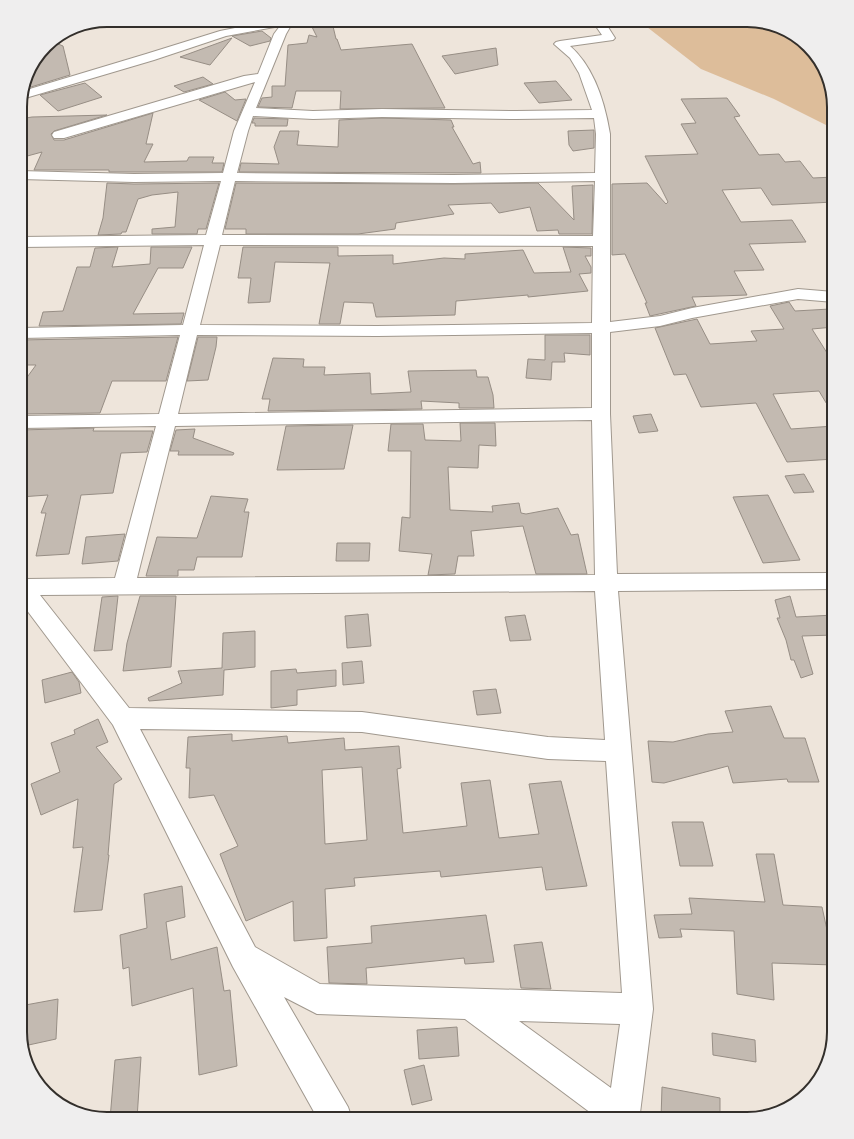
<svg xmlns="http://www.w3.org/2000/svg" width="854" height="1139" viewBox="0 0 854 1139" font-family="'Source Sans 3',sans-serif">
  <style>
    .green { fill: #ddbd9a }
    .building { fill: #c3bab1; stroke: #978e85; fill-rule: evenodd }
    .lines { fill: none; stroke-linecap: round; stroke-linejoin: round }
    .minor-casing { stroke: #a0988e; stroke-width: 2 }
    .minor { fill: #fff; fill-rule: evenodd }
    .rim { fill: none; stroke: #332f2b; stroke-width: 2 }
  </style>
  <rect width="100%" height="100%" fill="#eee5db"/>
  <path class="green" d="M638,20H752L790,32L819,59L834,107V129L774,99L701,69Z"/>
  <g class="building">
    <path d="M332,22L336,39H337L341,50L412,44L445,108L340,109L341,91H296L292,108L258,107L262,98L272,97V86H285L288,45L307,43L309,35L317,37L310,23Z"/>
    <path d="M262,31L271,38L270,41L250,46L232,36Z"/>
    <path d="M232,38L210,65L180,57Z"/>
    <path d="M51,41L63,46L70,75L31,87L25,82L29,69Z"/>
    <path d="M496,48L498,65L455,74L442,56Z"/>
    <path d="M203,77L213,84L184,92L174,86Z"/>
    <path d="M556,81L572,100L539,103L524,83Z"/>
    <path d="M85,83L102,97L58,111L40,95Z"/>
    <path d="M225,92L235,100L246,99L237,121L199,100Z"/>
    <path d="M727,98L740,116L734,117L759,155L779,154L785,162L800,161L813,178L834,177V202L772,205L761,188L722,190L741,222L792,220L806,242L749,244L764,270L734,271L747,295L692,297L696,306L650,316L645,303H647L625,254L612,255V184L647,183L666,204L668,202L645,156L698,154L681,124L696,123L681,99Z"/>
    <path d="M153,113L146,144H153L144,162L187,161L189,157H214L212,163H224L222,172H109V170H34L42,152L20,158V119L32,117L107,115L54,131L51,134L54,140H64Z"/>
    <path d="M254,118L288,119L287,126H255V123H252Z"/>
    <path d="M382,118L451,120L454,127H452L473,164L480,162L481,173L239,172L241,163L279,164L274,147L280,131H299L297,145L338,147L339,120Z"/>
    <path d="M594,130V148L573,151L569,145L568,131Z"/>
    <path d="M107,183L134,184L219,183L206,229H198L197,234H152V229L175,227L178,192L152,195L138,199L126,232H122L121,234L98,235L103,218Z"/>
    <path d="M236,183L453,184L538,183L574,220L572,186L593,185L592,234H559L558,230L537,231L530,207L499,213L491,203L448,205L454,214L396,223L395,229L358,234H246V229H225Z"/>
    <path d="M118,247L112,267L150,264L151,247H192L183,268H158L133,314L184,313L181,324L39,326L43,312L63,311L77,267H90L95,248Z"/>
    <path d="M243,247H338V256L393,255V264L444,258L465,259V254L523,250L534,273L571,272L563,247L591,248V256H585L591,267V273L579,274L588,291L528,297V295L456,301L455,315L376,317L373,303L344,302L340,324H319L330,263L275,262L270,302L248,303L251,278H238Z"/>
    <path d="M789,302L795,311L830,309L834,316V327L812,329L834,364V416L819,391L773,394L791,429L834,426V459L787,462L756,403L701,407L686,374L674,375L655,328L697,319L710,344L757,341L751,331L784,329L770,306Z"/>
    <path d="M545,335H590V355L564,353L565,362H552L551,380L526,378L528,359L545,360Z"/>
    <path d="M178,337L166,381H112L100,413L20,414V387L36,365H20V340Z"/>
    <path d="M198,337H217L216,347L208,380L187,381Z"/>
    <path d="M273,358L304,359L303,367H325L324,375L370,373L371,394L411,392L408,371L476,370L477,377H488L493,395L494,408H459V403L421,401L422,409L268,411L270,399H262Z"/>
    <path d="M651,414L658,431L639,433L633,416Z"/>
    <path d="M460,423H495L496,446L479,445L478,468L448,467L450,510L493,512L492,506L519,503L521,513L526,514L558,508L571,535L578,534L587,574H536L523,526L471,531L474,556H458L455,574L428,575L432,554L399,551L402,517L410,518L411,451H388L391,424H423L425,440L461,441Z"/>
    <path d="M353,425L344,469L277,470L286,426Z"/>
    <path d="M94,428L93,431H153L147,452L121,453L113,493L81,495L69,554L36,556L46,513H41L48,495L20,497V430Z"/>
    <path d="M195,429L193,438L234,453L233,455H178L179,451H170L176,430Z"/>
    <path d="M804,474L814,492L794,493L785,476Z"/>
    <path d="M768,495L787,534L800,560L763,563L733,497Z"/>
    <path d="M211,496L248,499L244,512H249L242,557H197L194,570H178V576H146L157,537L197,538Z"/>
    <path d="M125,534L118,561L82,564L86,537Z"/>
    <path d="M337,543H370L369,561H336Z"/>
    <path d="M118,596L112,650L94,651L102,597Z"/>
    <path d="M140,596H176L171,667L123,671L127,643Z"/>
    <path d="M790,596L796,617L834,615V635L802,636L813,674L801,678L794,660H791L786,640L777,618H780L775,600Z"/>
    <path d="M368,614L371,646L347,648L345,616Z"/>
    <path d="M525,615L531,640L510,641L505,617Z"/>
    <path d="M255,631V667L224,670L223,695L149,701L148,698L182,683L178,671L222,668L223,633Z"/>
    <path d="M362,661L364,683L343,685L342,663Z"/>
    <path d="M296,669L297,673L336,670V686L297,690V705L271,708V671Z"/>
    <path d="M72,672L79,682L81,693L45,703L42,680Z"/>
    <path d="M496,689L501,713L477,715L473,691Z"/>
    <path d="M771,706L784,738H805L819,782H788L787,779L733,783L728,766L664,783L652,782L648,741L673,742L708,734L733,732L725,711Z"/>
    <path d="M98,719L108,742L96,747L122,779L114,784L108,855H109L102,910L74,912L83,847L73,848L78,799L41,815L31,784L60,772L51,743L75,734L74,730Z"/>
    <path d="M232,734V741L287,736L288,743L344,738L345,750L399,746L401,768L397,769L403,833L467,826L461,783L490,780L499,838L539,834L529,784L561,781L587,886L546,890L542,867L441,877L440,871L354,878L355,886L325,889L327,938L294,941L293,901L246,921L220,854L238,846L214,795L189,798L190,768H186L188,737ZM362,767L367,840L325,844L322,770Z"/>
    <path d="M672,822H703L713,866H680Z"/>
    <path d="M756,854H774L783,905L822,907L834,962V965L772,963L774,1000L737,994L734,931L680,929L682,937L659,938L654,915L692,914L689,898L765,902Z"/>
    <path d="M182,886L185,917L166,922L171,960L217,947L224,991L230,990L237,1066L199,1075L193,988L132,1006L129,967L123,969L120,935L147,928L144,894Z"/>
    <path d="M486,915L494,962L465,964L464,958L366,968L367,984L329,983L327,947L372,943L371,926Z"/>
    <path d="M542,942L551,989L521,988L514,945Z"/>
    <path d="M58,999L56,1039L24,1046L20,1032V1006Z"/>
    <path d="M457,1027L459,1056L419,1059L417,1030Z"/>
    <path d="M712,1033L755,1040L756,1062L713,1055Z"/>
    <path d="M141,1057L137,1119H110L115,1060Z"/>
    <path d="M424,1065L432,1100L412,1105L404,1070Z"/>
    <path d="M662,1087L720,1098V1119H661Z"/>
  </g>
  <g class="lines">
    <g class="minor-casing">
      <path id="minor" d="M275,20H294L286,34L256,108L313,111L382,109L516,111L592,110L579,73L570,58L554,44L556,42L560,41L602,35L593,22L595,20H614L613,22L606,24L615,38L613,40L570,46C594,67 605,103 610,134V322L660,316L692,308L798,289L834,292V302L798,299L692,318L660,326L610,332V414L617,574L834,573V589L618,591L653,1009L640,1113L642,1119H599L465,1019L317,1014L284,997L348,1107L352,1119H318L233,967L113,725L20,601V577L26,579L115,578L156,426L20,428V416L159,414L180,335L20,338V328L183,325L204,245L20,247V237L206,235L221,181L134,182L20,179V171L134,174L223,173L234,131L255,82L64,138H54L52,135L54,132L244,76L258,74L274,34L280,26L226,36L154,60L22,99L23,91L146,54L220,31ZM253,116L313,119L382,117L516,119L594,118L596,134L595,173L453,175L237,173L248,131ZM235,181L453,183L595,181L593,236L222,235ZM220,245L593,246L592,323L377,326L200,325ZM592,333V408L178,414L197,335L377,336ZM592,420L595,575L137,578L175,426ZM595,591L605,740L548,737L362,712L129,708L40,595ZM140,729L362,732L548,759L606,761L622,993L320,984L255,947ZM519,1021L620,1024L611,1088Z"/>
    </g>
    <use href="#minor" class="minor"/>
  </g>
  <path d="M0 0H854V1139H0ZM107 27H747A80 80 0 0 1 827 107V1032A80 80 0 0 1 747 1112H107A80 80 0 0 1 27 1032V107A80 80 0 0 1 107 27Z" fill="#efeeee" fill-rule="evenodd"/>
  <path class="rim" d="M107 27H747A80 80 0 0 1 827 107V1032A80 80 0 0 1 747 1112H107A80 80 0 0 1 27 1032V107A80 80 0 0 1 107 27Z"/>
</svg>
